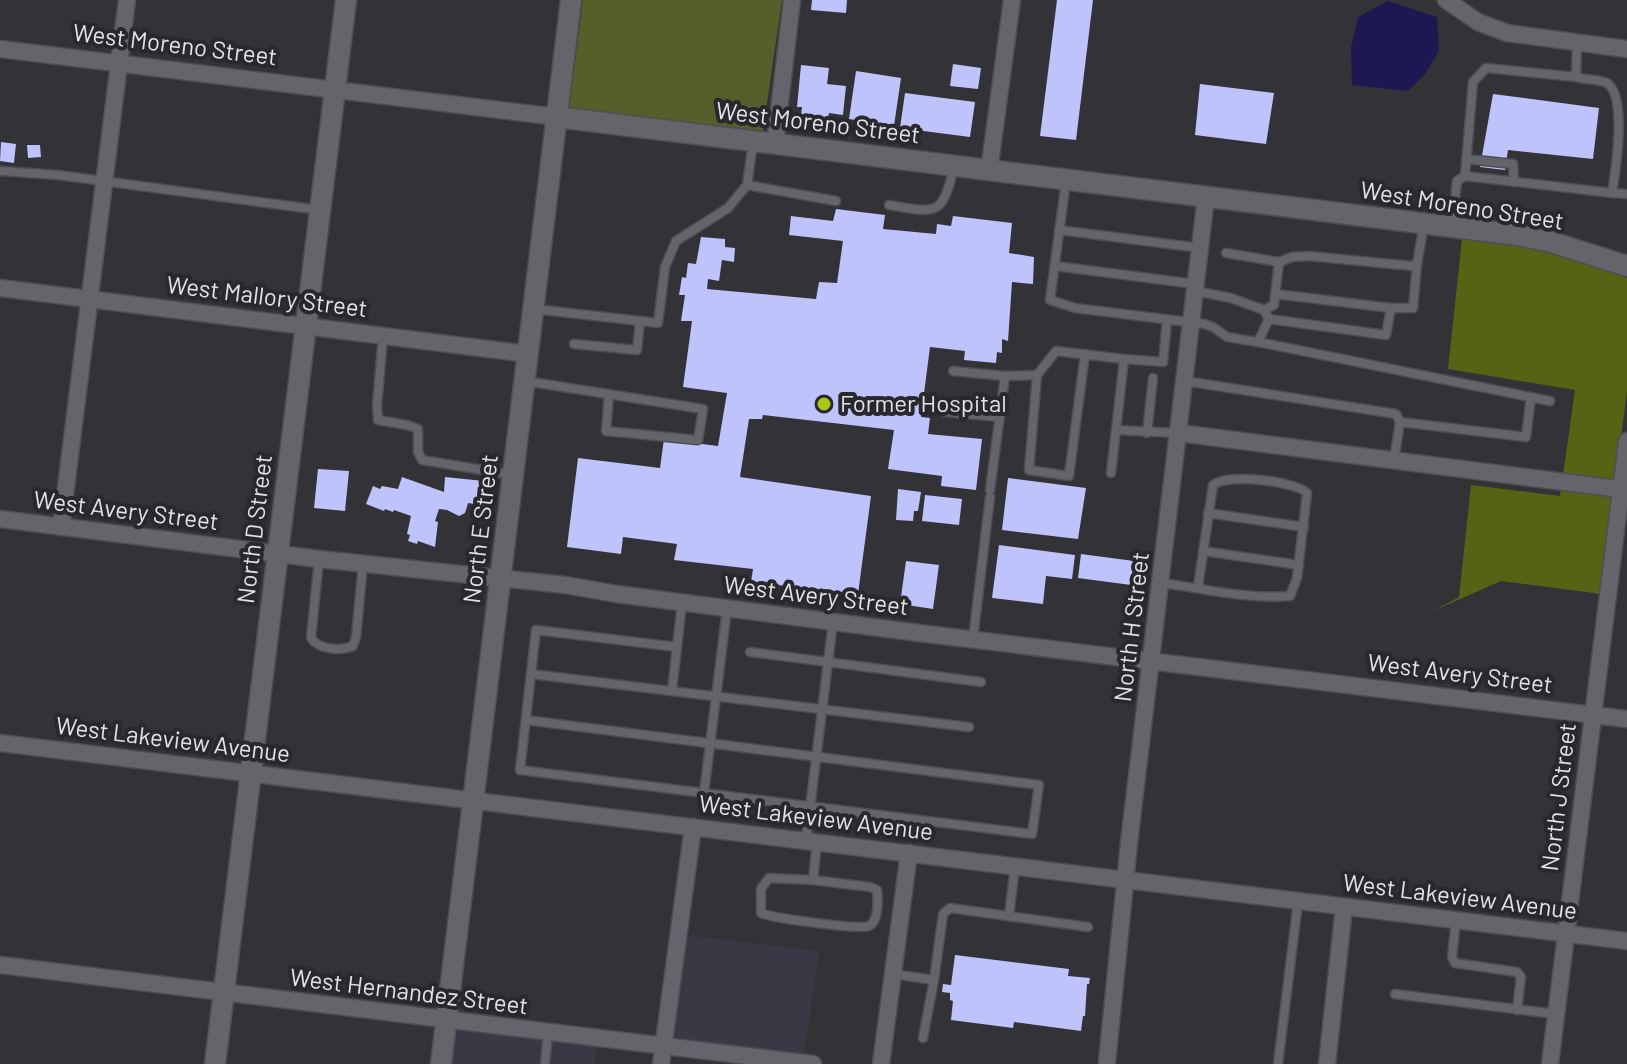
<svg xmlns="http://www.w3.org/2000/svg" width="1627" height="1064" viewBox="0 0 1627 1064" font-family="Barlow,sans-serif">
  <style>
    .built { fill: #383944 }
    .green { fill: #545f2a }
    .forest { fill: #556315 }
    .water { fill: #1d1852 }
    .building { fill: #bec3fc }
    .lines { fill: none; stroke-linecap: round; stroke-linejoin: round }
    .lane-casing { stroke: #4d4e53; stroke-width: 11 }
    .street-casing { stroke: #4d4e53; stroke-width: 19 }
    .secondary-casing { stroke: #4d4e53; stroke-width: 23 }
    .lane { stroke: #64656a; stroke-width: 8 }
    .street { stroke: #64656a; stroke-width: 16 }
    .secondary { stroke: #64656a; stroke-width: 20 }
    .poi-dot { fill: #abc614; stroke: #28282d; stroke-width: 3 }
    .labels { text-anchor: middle; stroke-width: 8; stroke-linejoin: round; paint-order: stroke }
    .street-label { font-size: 24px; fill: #e2e3e6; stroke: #28282d }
    .poi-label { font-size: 24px; fill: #e2e3e6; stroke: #28282d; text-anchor: start }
  </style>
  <rect width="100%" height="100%" fill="#323237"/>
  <g class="built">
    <path d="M685,935L819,951L804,1055L671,1039Z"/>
    <path d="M453,1029L597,1046L594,1064H448Z"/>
  </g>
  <path class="green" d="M583,0H782L763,131L569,108Z"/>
  <path class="forest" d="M1462,239L1530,245L1627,278V391L1601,594L1501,581L1433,611L1459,597L1471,485L1560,496L1575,390L1448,369Z"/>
  <path class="water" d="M1388,1L1437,17L1439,51L1425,74L1408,91L1352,85L1351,47L1358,17Z"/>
  <g class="building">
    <path d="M812,0H847L846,13L811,10Z"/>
    <path d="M1057,0H1093L1076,140L1040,136Z"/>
    <path d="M953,64L981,68L978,89L950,86Z"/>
    <path d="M801,65L829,68L827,84L846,86L843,115L829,113L828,118L801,115L802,107H797Z"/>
    <path d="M856,71L901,78L894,126L849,119Z"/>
    <path d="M1200,84L1274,93L1266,144L1195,135Z"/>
    <path d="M905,93L975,102L970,137L900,128Z"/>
    <path d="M1493,94L1599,108L1593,159L1508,150L1505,170L1480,167Z"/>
    <path d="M1,142L16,144L14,163L0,161Z"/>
    <path d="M27,145H40L41,157L28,158Z"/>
    <path d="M836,209L885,215L883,229L936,234L937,224L951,226L953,216L1012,223L1009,253L1034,257L1033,284L1012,282L1008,341L1002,339V353L997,352L996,363L964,360L965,351L930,347L921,417L930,418L928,434L982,439L976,490L941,486L942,476L888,469L894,430L763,415L762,419H749L740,477L871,496L858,594L751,582L753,569L674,560L677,544L623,537L621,554L567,547L578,458L660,468L664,439L718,446L727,393L683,387L692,321H681L685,295H679L682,277L686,278L688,263L696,264L701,237L725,239V247L735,248L734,262L722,260L719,281L708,279L707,289L816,299L819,282L837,283L843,241L789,235L791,216L833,221Z"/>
    <path d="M318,469L349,471L345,511L314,508Z"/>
    <path d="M402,477L444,492L445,477L484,481L481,505L468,503L465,513L459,516L447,510L439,509L435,521L438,522L435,547L418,541L417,544L408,541L410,535L407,534L411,516L394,510L393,512L385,509L384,511L366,504L373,486L380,489L382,486L398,489Z"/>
    <path d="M1008,478L1086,488L1078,539L1002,530Z"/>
    <path d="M898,489L921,492L918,511H914L913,521L896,520Z"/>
    <path d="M925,495L962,499L959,525L922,521Z"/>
    <path d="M999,545L1075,555L1072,579L1046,576L1043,604L992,598Z"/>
    <path d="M1081,554L1134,561L1131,585L1078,578Z"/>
    <path d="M906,561L939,565L933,609L900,604Z"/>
    <path d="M955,955L1069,969L1068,976L1090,978L1089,984H1087L1085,1016H1083L1081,1031L1014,1022L1013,1028L951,1020L953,1001L950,1000V993L942,992L943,984L951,985Z"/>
  </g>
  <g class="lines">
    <g class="lane-casing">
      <g id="lane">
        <path d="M1466,159L1513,164L1514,182"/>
        <path d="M1,171L58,175L320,210"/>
        <path d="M1465,176L1473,82L1486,68L1576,77"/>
        <path d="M1066,181L1050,300L1075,308L1204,324L1213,327L1227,337L1258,342L1269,319L1264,310"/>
        <path d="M747,185L836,201"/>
        <path d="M1612,193L1627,194"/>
        <path d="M889,205C937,213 942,217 954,167"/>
        <path d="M1452,227L1457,181L1465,176L1612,193C1616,169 1627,96 1607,83C1599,79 1586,80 1576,77L1577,43"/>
        <path d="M1059,230L1200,248"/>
        <path d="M1226,253L1279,262"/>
        <path d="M1055,266L1195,284"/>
        <path d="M1195,291L1231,298L1264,310L1274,305L1279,262L1292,257L1309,256L1412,266L1417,264L1424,224"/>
        <path d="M1276,294L1391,308H1413L1417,264"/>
        <path d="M534,309L658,323L665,267L676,241L728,208L747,185L753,143"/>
        <path d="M1269,319L1386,335L1391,308"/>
        <path d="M1167,320L1163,362L1124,359L1116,430L1178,433"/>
        <path d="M383,336L377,406L378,420L407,425L418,429V452L422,460L513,475"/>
        <path d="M1258,342L1550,401"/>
        <path d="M574,344L637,350L640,321"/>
        <path d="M953,371L1005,376L990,490"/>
        <path d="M1037,375L1029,470L1069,476L1085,354"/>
        <path d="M1005,376L1037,375L1056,351L1124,359"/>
        <path d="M525,381L703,409L698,440L606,431L609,395"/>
        <path d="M1185,381L1396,414L1400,422L1394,460"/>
        <path d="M945,412L1000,417"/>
        <path d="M1400,422L1526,437L1531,397"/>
        <path d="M1147,433L1153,378"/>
        <path d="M1111,473L1116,430"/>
        <path d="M1208,513L1304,527"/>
        <path d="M1203,551L1299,565"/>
        <path d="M319,559L311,638C319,650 341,651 353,646L356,637L363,564"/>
        <path d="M1162,583C1201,588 1250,600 1290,596L1297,578L1307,493C1295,481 1227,473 1213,485L1198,587"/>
        <path d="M973,639L990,497"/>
        <path d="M750,652L981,682"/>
        <path d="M531,674L969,727"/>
        <path d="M672,691L682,603"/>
        <path d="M526,720L1039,785L1032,834L520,770L536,630L677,647"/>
        <path d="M704,793L727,609"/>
        <path d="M806,840L833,622"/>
        <path d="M813,880L870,887L877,890C878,899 879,921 869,926C859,930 772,918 761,913V889L769,878L813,880L817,842"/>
        <path d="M1009,916L1015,866"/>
        <path d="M1456,921L1452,957L1455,963L1517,972L1521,977L1517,1010"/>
        <path d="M893,974L934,980L943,914L950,908L1088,927"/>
        <path d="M1395,994L1555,1014"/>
        <path d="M923,1038L934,980"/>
        <path d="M545,1064L548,1033"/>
        <path d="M1278,1064L1298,902"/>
      </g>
    </g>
    <g class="street-casing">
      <g id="street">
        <path d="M1446,0L1478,22L1507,33L1627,49"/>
        <path d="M0,49L557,117"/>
        <path d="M775,144L792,0"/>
        <path d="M989,171L1012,0"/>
        <path d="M0,288L528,354"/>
        <path d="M1179,433L1627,490"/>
        <path d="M0,519L319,559L565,585L617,594L927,634L1627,719"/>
        <path d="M61,527L127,0"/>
        <path d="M0,743L1627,941"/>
        <path d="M0,965L813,1064"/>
        <path d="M1107,1062L1129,843L1206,197"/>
        <path d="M661,1064L693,827"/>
        <path d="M881,1064L909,853"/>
        <path d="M1327,1064L1344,907"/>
        <path d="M1550,1064L1627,441"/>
      </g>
    </g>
    <g class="secondary-casing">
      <g id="secondary">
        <path d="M557,117L1518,235L1551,242L1627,266"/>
        <path d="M215,1064L346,0"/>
        <path d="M441,1064L571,0"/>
      </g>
    </g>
    <use href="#lane" class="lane"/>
    <use href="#street" class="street"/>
    <use href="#secondary" class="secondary"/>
  </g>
  <circle class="poi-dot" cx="824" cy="404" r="8"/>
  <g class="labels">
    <g class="street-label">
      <text transform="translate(175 45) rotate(7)" y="8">West Moreno Street</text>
      <text transform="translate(818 123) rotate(7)" y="8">West Moreno Street</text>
      <text transform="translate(1462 206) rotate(9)" y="8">West Moreno Street</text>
      <text transform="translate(267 297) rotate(7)" y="8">West Mallory Street</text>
      <text transform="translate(126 511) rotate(7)" y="8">West Avery Street</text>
      <text transform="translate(255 529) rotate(-83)" y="8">North D Street</text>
      <text transform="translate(481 529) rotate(-83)" y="8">North E Street</text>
      <text transform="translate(816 596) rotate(7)" y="8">West Avery Street</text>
      <text transform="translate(1132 627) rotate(-83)" y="8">North H Street</text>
      <text transform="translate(1460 674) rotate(7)" y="8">West Avery Street</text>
      <text transform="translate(173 740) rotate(7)" y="8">West Lakeview Avenue</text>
      <text transform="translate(1559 797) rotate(-83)" y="8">North J Street</text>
      <text transform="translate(816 818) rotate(7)" y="8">West Lakeview Avenue</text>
      <text transform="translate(1460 897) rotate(7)" y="8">West Lakeview Avenue</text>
      <text transform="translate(409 992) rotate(7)" y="8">West Hernandez Street</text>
    </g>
    <g class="poi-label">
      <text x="840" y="412">Former Hospital</text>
    </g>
  </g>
</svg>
